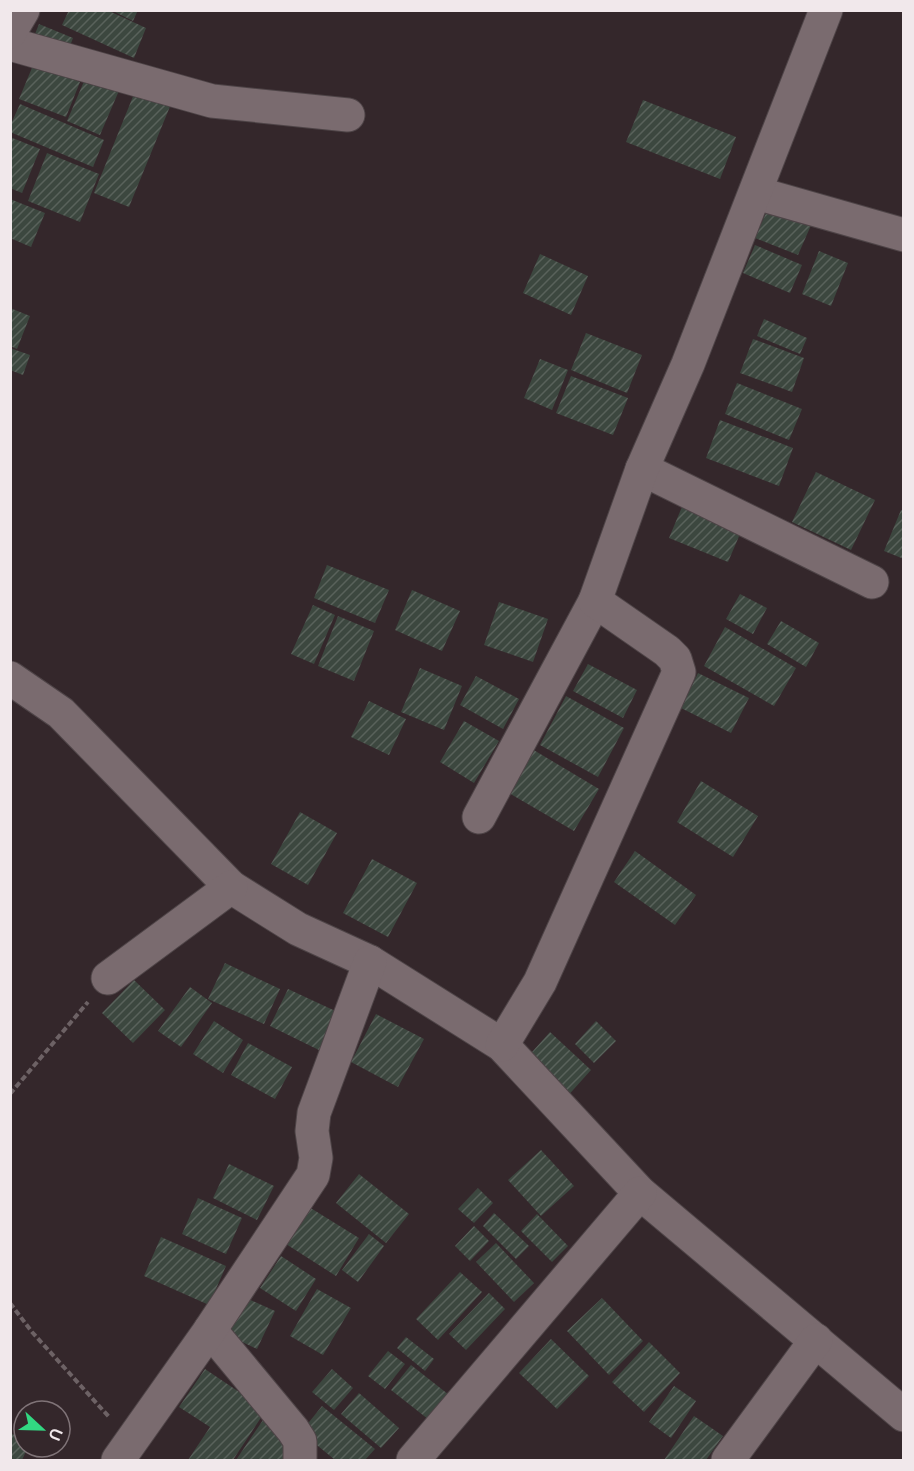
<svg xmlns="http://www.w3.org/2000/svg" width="914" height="1471" viewBox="0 0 914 1471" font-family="Lato,sans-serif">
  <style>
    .building { fill: url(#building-hatch) }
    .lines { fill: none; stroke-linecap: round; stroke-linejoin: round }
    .minor-casing { stroke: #4e4447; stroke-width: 35 }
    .tertiary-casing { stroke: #4e4447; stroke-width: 35 }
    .path { stroke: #6d6265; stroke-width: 4; stroke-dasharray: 6 3; stroke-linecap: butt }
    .minor { stroke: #7a6b6f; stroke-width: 33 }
    .tertiary { stroke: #7a6b6f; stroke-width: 33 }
  </style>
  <defs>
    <pattern id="building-hatch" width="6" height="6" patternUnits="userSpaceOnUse" patternTransform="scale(1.5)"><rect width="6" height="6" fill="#3c473f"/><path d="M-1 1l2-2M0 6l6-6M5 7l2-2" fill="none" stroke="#59625b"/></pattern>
  </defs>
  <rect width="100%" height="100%" fill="#34272b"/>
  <g class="building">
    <path d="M69,10H107L146,28L134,58L62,25Z"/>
    <path d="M111,10H138L133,21Z"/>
    <path d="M39,24L73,38L65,59L31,44Z"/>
    <path d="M34,63L80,82L66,117L19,99Z"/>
    <path d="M88,72L121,86L100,135L67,121Z"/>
    <path d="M136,89L171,104L129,207L94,193Z"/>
    <path d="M643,100L736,137L720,179L626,142Z"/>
    <path d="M20,104L104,140L93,167L10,132V126Z"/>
    <path d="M10,137L40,149L22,193L10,188Z"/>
    <path d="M47,153L99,174L80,222L28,201Z"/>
    <path d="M10,199L45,213L31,247L10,238Z"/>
    <path d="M769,206L812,223L798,255L755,238Z"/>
    <path d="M755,245L802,265L790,293L743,273Z"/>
    <path d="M819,251L848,263L831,306L802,294Z"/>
    <path d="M540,254L588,276L571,315L523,293Z"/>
    <path d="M10,308L30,316L17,349L10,346Z"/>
    <path d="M764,319L807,338L800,354L757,336Z"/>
    <path d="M586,333L642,355L627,393L571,370Z"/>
    <path d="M753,339L804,358L792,392L740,373Z"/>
    <path d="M10,348L30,355L23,375L10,370Z"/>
    <path d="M540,359L568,370L552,410L524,398Z"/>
    <path d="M571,376L628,398L613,435L556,413Z"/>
    <path d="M737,383L802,409L789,440L725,414Z"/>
    <path d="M720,420L793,448L779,486L706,458Z"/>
    <path d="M816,472L875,500L851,550L792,522Z"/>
    <path d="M684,502L743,527L728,562L669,538Z"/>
    <path d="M901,510L904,511V559L884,551Z"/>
    <path d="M327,565L389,590L375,623L314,598Z"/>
    <path d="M412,590L460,611L442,651L395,630Z"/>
    <path d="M740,594L767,608L753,634L726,619Z"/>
    <path d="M499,602L548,619L533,662L484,645Z"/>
    <path d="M313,605L335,615L314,664L291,654Z"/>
    <path d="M338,616L374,631L354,681L318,666Z"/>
    <path d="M781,621L819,643L806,667L767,644Z"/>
    <path d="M725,627L796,668L774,706L704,666Z"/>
    <path d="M588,664L637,690L623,718L573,691Z"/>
    <path d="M420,668L462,686L444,730L401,712Z"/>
    <path d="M698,673L749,698L731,733L681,708Z"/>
    <path d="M476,676L519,699L503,729L460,705Z"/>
    <path d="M566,696L624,728L598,777L540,745Z"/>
    <path d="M369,701L406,719L389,755L351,737Z"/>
    <path d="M464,721L499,741L474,783L440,762Z"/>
    <path d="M532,749L599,789L574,831L507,792Z"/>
    <path d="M701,781L758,816L733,857L677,822Z"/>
    <path d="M300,812L337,833L308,885L271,864Z"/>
    <path d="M635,851L696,895L675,925L614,882Z"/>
    <path d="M372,859L417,883L388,937L343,913Z"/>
    <path d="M225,963L280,989L264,1024L208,999Z"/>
    <path d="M134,980L165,1010L133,1043L102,1013Z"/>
    <path d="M190,987L212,1003L181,1047L158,1031Z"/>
    <path d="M288,989L344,1015L325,1053L270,1026Z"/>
    <path d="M376,1014L424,1039L398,1087L351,1062Z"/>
    <path d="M214,1021L243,1040L223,1073L193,1054Z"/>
    <path d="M596,1021L616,1041L594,1063L575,1044Z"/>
    <path d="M550,1032L591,1070L565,1099L524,1061Z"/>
    <path d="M248,1043L292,1067L275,1099L231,1075Z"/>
    <path d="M541,1150L574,1186L541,1216L508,1180Z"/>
    <path d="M229,1164L274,1186L257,1220L213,1198Z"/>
    <path d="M359,1174L409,1214L386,1243L336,1203Z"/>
    <path d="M478,1188L493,1203L474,1223L458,1209Z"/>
    <path d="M198,1198L242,1218L226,1254L182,1234Z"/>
    <path d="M309,1207L359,1238L336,1276L286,1244Z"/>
    <path d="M494,1213L529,1246L516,1259L483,1226Z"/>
    <path d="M537,1214L568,1246L552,1262L521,1231Z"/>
    <path d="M474,1226L489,1241L470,1261L455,1246Z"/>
    <path d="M369,1234L384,1246L358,1282L342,1270Z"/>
    <path d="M161,1237L226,1266L209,1305L144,1276Z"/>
    <path d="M496,1243L534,1283L514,1302L476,1262Z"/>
    <path d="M281,1256L316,1279L296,1311L260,1288Z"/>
    <path d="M460,1272L482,1292L438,1340L416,1319Z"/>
    <path d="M317,1289L351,1308L323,1355L290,1336Z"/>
    <path d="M489,1293L505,1309L466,1350L449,1334Z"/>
    <path d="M244,1297L275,1311L257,1349L227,1335Z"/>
    <path d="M602,1298L643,1341L609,1375L567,1331Z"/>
    <path d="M406,1337L434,1359L425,1371L397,1348Z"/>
    <path d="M551,1339L589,1376L557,1409L519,1373Z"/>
    <path d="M649,1342L680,1373L644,1412L612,1382Z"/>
    <path d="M388,1351L405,1364L385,1389L368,1376Z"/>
    <path d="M411,1365L453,1398L433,1423L391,1390Z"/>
    <path d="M205,1369L266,1410L233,1460H188L210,1427L179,1407Z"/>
    <path d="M332,1369L353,1388L334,1410L312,1392Z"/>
    <path d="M674,1386L696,1401L671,1438L649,1422Z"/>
    <path d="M359,1393L399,1428L381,1448L341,1414Z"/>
    <path d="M322,1406L375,1449L365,1460H335L301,1432Z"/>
    <path d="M694,1416L723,1436L706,1460H664Z"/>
    <path d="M263,1420L297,1442L285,1460H236Z"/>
    <path d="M10,1433L24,1439V1447H28L22,1460H10Z"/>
  </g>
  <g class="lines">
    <g class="minor-casing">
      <g id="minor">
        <path d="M10,44L212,101L348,115"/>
        <path d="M756,193L904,235"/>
        <path d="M642,469L872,582"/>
        <path d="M10,678L61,713L231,887L298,929L370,962L502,1045L640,1193L904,1415"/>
        <path d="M479,817L595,601"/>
        <path d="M108,978L231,887"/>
        <path d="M502,1045L540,982L679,672L675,659L667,651L595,601L642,469L688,364L826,10"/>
        <path d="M210,1330L293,1430L300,1441V1460"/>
        <path d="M118,1460L210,1330L313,1175L316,1158L312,1131L314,1113L370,962"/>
        <path d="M413,1460L640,1193"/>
        <path d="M728,1460L816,1340"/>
      </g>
    </g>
    <g class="tertiary-casing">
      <path id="tertiary" d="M10,32L23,10"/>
    </g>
    <g class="path">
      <path d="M10,1094L88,1002"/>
      <path d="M10,1303L32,1332L110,1418"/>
    </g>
    <use href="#minor" class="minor"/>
    <use href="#tertiary" class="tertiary"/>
  </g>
  <rect width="914" height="1471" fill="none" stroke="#f1e8eb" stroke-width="24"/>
  <g transform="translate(42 1429) rotate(112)"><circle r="28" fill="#34272b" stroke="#807478" stroke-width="1.5"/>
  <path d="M0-4.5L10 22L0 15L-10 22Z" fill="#32d882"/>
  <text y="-9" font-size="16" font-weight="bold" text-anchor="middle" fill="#f1e8eb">U</text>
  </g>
</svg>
